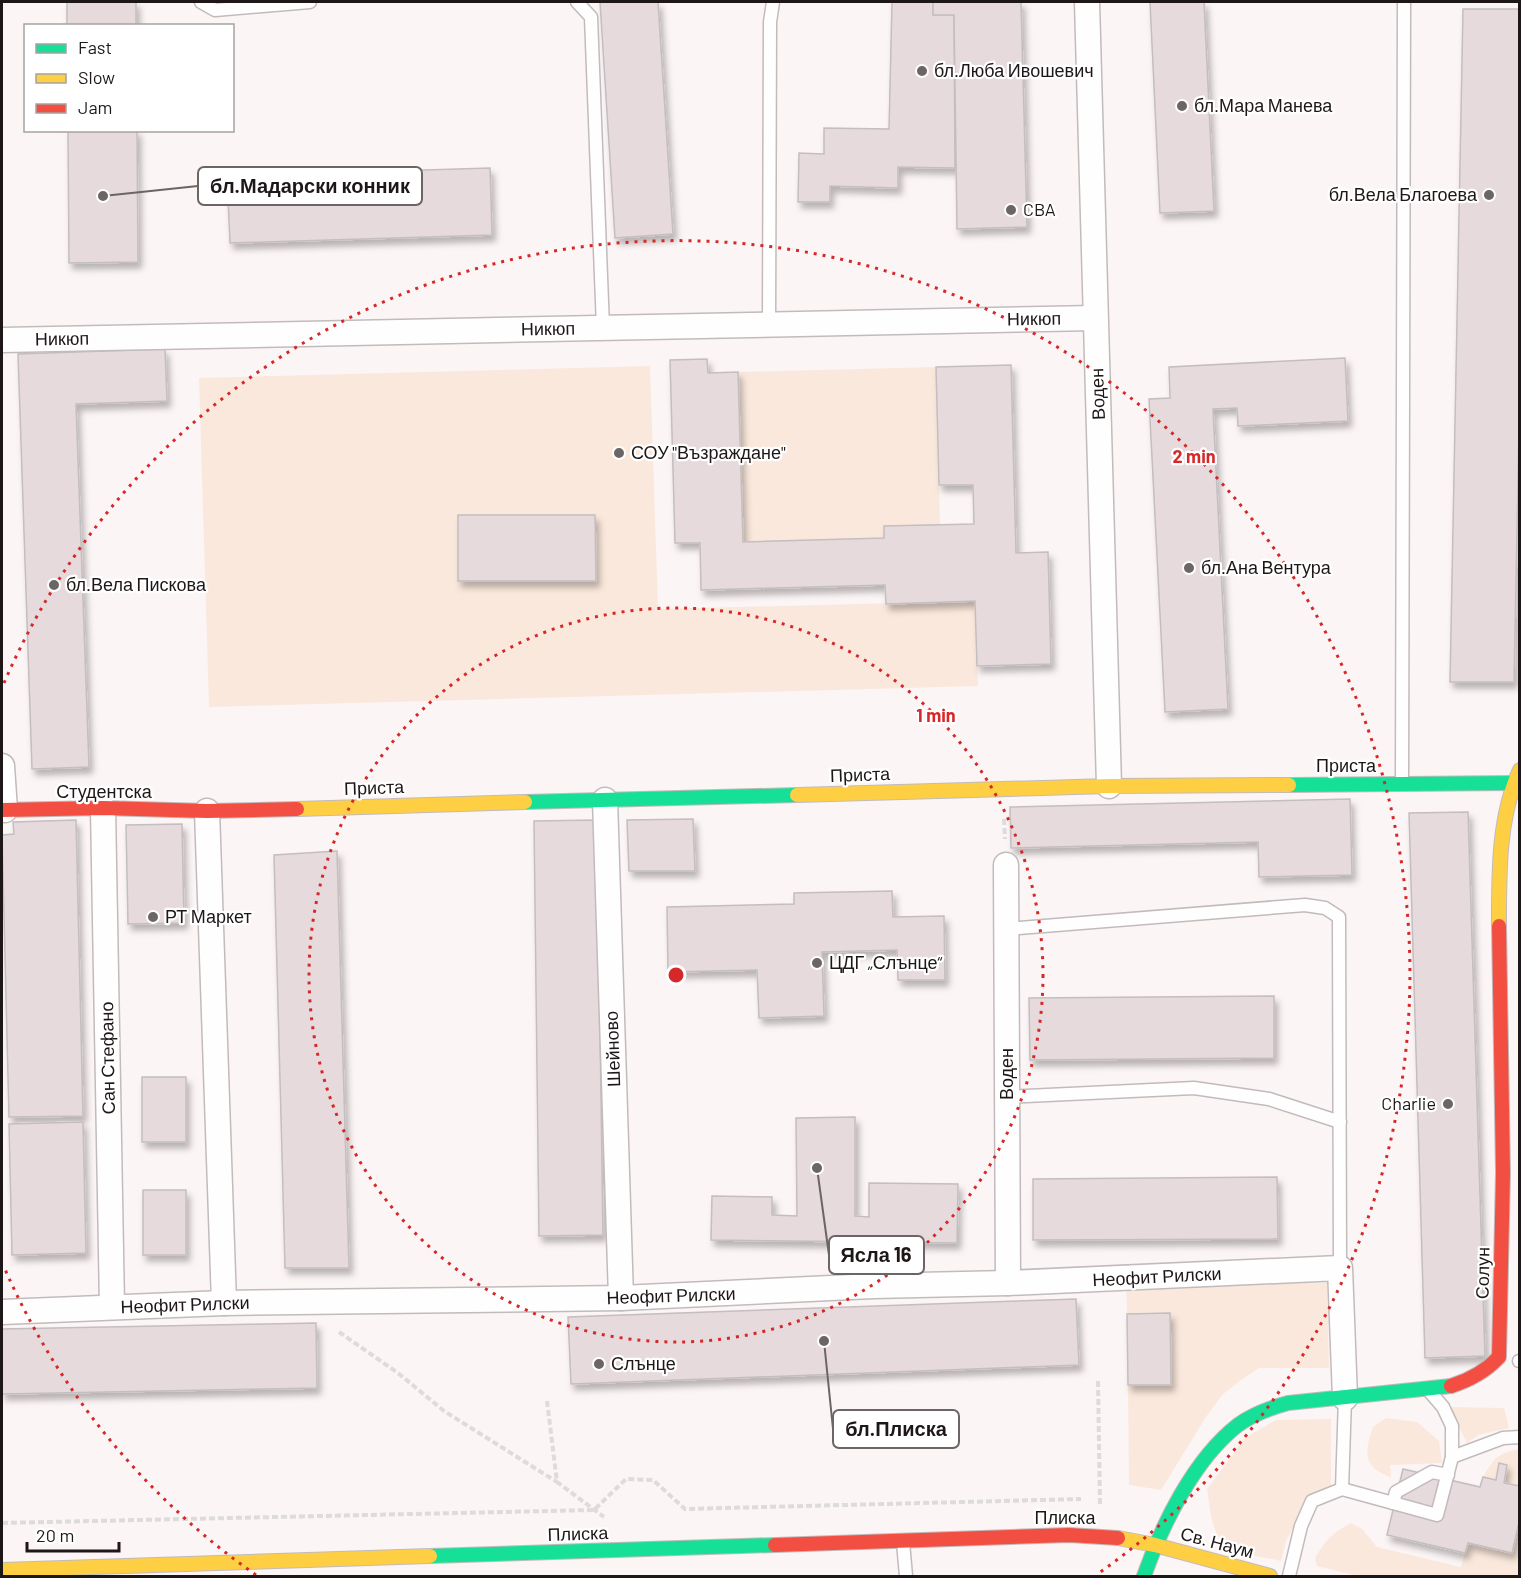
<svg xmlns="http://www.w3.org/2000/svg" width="1521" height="1578" viewBox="0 0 1521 1578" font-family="Barlow,sans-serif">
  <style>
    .green { fill: #fbe8dc; fill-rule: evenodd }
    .building { fill: #e6dadd; stroke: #c4bec0; stroke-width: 1.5; filter: url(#shadow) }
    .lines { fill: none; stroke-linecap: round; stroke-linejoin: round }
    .lane-casing { stroke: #c2bbbc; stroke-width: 15 }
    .street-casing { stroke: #c2bbbc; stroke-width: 27 }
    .fast-casing { stroke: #c2bbbc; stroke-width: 16 }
    .slow-casing { stroke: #c2bbbc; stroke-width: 16 }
    .jam-casing { stroke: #c2bbbc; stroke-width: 16 }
    .path { stroke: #dddbdb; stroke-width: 4; stroke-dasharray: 6 3; stroke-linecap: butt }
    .lane { stroke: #fffefe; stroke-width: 12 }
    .street { stroke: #fffefe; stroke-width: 24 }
    .fast { stroke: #16e098; stroke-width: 14 }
    .slow { stroke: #ffcf43; stroke-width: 14 }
    .jam { stroke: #f24e42; stroke-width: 14 }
    .ring { fill: none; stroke: #d62828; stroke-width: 3; stroke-dasharray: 3 6 }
    .poi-dot { fill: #6c6565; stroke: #fff; stroke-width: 2 }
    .labels { text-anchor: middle; stroke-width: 4.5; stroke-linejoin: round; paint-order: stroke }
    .poi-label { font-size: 18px; fill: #1e1717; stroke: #fff; text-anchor: start }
    .street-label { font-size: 18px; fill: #1e1717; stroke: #fff }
    .centre { fill: #d62828; stroke: #fff; stroke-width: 3 }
    .ring-label { font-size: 18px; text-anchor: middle; font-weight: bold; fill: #d62828; stroke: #fff; stroke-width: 4.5; stroke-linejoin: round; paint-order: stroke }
    .leader { fill: none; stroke: #6c6565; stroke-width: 2 }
    .callout-dot { fill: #6c6565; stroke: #fff; stroke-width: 2 }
    .callout { fill: #fff; stroke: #6c6565; stroke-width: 2 }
    .callout-label { font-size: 20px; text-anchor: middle; font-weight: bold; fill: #1e1717 }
  </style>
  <defs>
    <filter id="shadow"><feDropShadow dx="3.5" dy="6" stdDeviation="3" flood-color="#0004"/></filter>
  </defs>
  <rect width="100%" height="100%" fill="#fcf5f6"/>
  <g class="green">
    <path d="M650,366L658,609L975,601L978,686L209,707L199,378ZM458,515H595L596,581H458Z"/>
    <path d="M936,367L940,525L884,526V538L743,542L738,372Z"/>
    <path d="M1327,1283L1329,1368H1259L1241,1380L1222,1395L1206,1417L1161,1490L1129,1485L1128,1385H1171L1170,1314H1127L1126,1285Z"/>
    <path d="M1449,1407L1504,1408L1509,1428L1478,1435L1467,1443Z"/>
    <path d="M1386,1418L1417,1422L1439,1441L1442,1463L1390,1465L1391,1478C1386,1475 1378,1472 1374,1468C1362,1457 1369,1440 1373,1427Z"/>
    <path d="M1331,1419V1488L1299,1517L1286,1541L1281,1561C1264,1557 1229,1553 1220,1539C1210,1525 1210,1504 1207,1489L1245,1438L1276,1420Z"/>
    <path d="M1519,1449V1486L1504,1483L1507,1465L1500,1463L1496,1480L1483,1477C1495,1458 1496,1454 1519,1449Z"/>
    <path d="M1519,1518V1576H1358L1317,1566L1315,1558C1326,1540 1332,1533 1351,1523L1362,1529L1377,1547L1461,1567L1468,1543L1512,1553Z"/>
  </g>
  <g class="building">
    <rect x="67" y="2" width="69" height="24"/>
    <path d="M600,2H658L673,234L615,238Z"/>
    <path d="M892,2H933V15H954L955,168L898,167V188L830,186V202H798L799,153L824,154V128L889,129Z"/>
    <path d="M933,2H1021L1027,227L957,229L954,15H933Z"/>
    <path d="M1150,2H1204L1214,211L1160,213Z"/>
    <path d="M1463,9H1520V380L1514,682H1450Z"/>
    <path d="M68,130H137L138,262L69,263Z"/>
    <path d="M490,168L492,235L230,243L227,176Z"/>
    <path d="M165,349L167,401L76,404L89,767L32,769L18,354Z"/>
    <path d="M1345,358L1348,421L1238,426L1237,408L1213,409L1228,709L1165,712L1149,399L1170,398L1169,367Z"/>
    <path d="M707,359L708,373L738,372L743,542L884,538V526L974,524L973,485H939L936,367L1011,365L1016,553L1048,552L1051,664L977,666L975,601L886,604L885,585L701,590L700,543H675L670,360Z"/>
    <path d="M458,515H595L596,581H458Z"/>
    <path d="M1350,799L1352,875L1259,877L1258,842L1011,848L1010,807Z"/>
    <path d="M1468,812L1485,1356L1425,1358L1409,813Z"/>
    <path d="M693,819L695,871H629L627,820Z"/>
    <path d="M76,820L83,1116L9,1117L2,835L14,834L13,822Z"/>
    <path d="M597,820L603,1235L539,1236L534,821Z"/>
    <path d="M182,824L184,923L128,924L126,825Z"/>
    <path d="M337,851L349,1268H285L274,855Z"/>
    <path d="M892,891L893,917L944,916L945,980H898L897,950L822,952L824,1016L759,1018L757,970L668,972L667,907L794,904V893Z"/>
    <path d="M1274,996V1058L1030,1060L1029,998Z"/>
    <rect x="142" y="1077" width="44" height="65"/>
    <path d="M855,1117V1216L869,1217V1183L958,1184L957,1243L711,1240L712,1196L772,1197V1215L797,1216L796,1118Z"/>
    <path d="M83,1122L86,1253L12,1255L9,1124Z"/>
    <path d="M1277,1177L1278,1239L1033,1240V1179Z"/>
    <rect x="143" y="1190" width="43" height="65"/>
    <path d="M1076,1299L1079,1365L571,1384L568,1317Z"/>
    <path d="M1170,1313L1171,1385H1128L1127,1314Z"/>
    <path d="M316,1323L317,1388L2,1394V1329Z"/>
    <path d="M1499,1463L1507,1465L1504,1483L1520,1486V1518L1512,1553L1468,1543L1465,1553L1387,1535L1403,1469L1480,1487L1483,1477L1496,1480Z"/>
  </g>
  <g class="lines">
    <g class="lane-casing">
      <g id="lane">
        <path d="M201,2L215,10L310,2"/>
        <path d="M577,2L591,17L603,328"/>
        <path d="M769,324L770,22L773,2"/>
        <path d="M1402,783L1404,2"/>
        <path d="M1006,929L1305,905L1325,908L1339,917L1340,1268"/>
        <path d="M1007,1097L1194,1088L1269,1099L1340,1122"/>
        <path d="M1519,1361H1520"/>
        <path d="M1452,1457L1503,1438L1520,1437"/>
        <path d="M1342,1489L1345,1398"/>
        <path d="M1393,1503L1396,1492L1432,1472L1448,1475"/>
        <path d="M903,1542L906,1576"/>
        <path d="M1289,1576L1301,1526L1312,1501L1342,1489L1437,1515L1452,1457V1426L1443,1407L1430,1392"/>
      </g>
    </g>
    <g class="street-casing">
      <g id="street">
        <path d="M1087,2L1109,786"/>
        <path d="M2,340L1095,318"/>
        <path d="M2,766L5,810"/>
        <path d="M605,800L621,1298"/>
        <path d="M103,808L112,1307"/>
        <path d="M207,811L224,1303"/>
        <path d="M1006,865L1008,1283"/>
        <path d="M2,1312L224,1303L621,1298L873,1286L1008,1283L1340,1268L1345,1398"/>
      </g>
    </g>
    <g class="fast-casing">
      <g id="fast">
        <path d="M1289,785L1514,783"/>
        <path d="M525,802L797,795"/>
        <path d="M430,1556L775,1545"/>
        <path d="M1144,1576C1162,1525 1194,1459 1238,1425C1253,1414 1270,1408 1288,1403L1451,1386"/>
      </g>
    </g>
    <g class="slow-casing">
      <g id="slow">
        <path d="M797,795L1109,786L1289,785"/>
        <path d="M297,809L525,802"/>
        <path d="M1499,926C1499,875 1498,817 1520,770"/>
        <path d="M1118,1538L1155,1545L1270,1576"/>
        <path d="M2,1570L430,1556"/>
      </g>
    </g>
    <g class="jam-casing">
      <g id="jam">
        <path d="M2,810L103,808L207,811L297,809"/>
        <path d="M1451,1386C1470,1380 1485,1372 1499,1357L1503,1173L1499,926"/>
        <path d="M775,1545L1069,1535L1118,1538"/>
      </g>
    </g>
    <g class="path">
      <path d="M1004,819L1005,839"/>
      <path d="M339,1332L398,1373L444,1411L557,1482"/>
      <path d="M1098,1381L1100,1505"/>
      <path d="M547,1401L557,1482L604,1517"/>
      <path d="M2,1523L594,1510L626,1479L653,1480L685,1509L1081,1499"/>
    </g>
    <use href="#lane" class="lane"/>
    <use href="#street" class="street"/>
    <use href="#fast" class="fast"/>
    <use href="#slow" class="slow"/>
    <use href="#jam" class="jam"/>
  </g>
  <g class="ring">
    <circle cx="676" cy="975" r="367"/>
    <path d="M256 1575A733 733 0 0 1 4 1267M4 683A733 733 0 1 1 1096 1575"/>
  </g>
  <g class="poi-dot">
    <circle cx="922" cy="71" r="6"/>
    <circle cx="1182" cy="106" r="6"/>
    <circle cx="1489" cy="195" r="6"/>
    <circle cx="1011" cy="210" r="6"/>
    <circle cx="619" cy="453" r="6"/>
    <circle cx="1189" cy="568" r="6"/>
    <circle cx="54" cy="585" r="6"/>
    <circle cx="153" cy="917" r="6"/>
    <circle cx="817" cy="963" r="6"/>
    <circle cx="1448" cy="1104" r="6"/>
    <circle cx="599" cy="1364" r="6"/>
  </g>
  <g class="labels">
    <g class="poi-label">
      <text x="934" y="77">бл.Люба Ивошевич</text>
      <text x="1194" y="112">бл.Мара Манева</text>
      <text x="1477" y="201" text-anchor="end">бл.Вела Благоева</text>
      <text x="1023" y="216">CBA</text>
      <text x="631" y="459">СОУ "Възраждане"</text>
      <text x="1201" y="574">бл.Ана Вентура</text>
      <text x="66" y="591">бл.Вела Пискова</text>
      <text x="165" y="923">РТ Маркет</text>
      <text x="829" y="969">ЦДГ „Слънце“</text>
      <text x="1436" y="1110" text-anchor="end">Charlie</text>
      <text x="611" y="1370">Слънце</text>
    </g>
    <g class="street-label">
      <text transform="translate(1034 319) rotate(-1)" y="6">Никюп</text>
      <text transform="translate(548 329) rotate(-1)" y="6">Никюп</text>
      <text transform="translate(62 339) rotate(-1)" y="6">Никюп</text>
      <text transform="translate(1098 394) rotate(-92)" y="6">Воден</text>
      <text x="1346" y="772">Приста</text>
      <text transform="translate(860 775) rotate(-2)" y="6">Приста</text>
      <text transform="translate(374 788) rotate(-2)" y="6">Приста</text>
      <text x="104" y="798">Студентска</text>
      <text transform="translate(613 1049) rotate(-92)" y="6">Шейново</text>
      <text transform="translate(108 1058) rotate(-91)" y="6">Сан Стефано</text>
      <text transform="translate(1007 1074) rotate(-90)" y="6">Воден</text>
      <text transform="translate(1483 1273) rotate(-89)" y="6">Солун</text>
      <text transform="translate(1157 1277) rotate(-3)" y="6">Неофит Рилски</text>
      <text transform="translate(671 1296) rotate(-2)" y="6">Неофит Рилски</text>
      <text transform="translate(185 1305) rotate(-2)" y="6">Неофит Рилски</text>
      <text x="1065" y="1524">Плиска</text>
      <text transform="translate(578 1534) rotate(-2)" y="6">Плиска</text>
      <text transform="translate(1217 1543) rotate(15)" y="6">Св. Наум</text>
    </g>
  </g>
  <circle cx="676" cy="975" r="9" class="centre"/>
  <g class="ring-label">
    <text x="1194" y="463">2 min</text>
    <text x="936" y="722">1 min</text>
  </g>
  <path class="leader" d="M103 196L198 186M817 1168L829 1255M824 1341L833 1429"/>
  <g class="callout-dot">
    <circle cx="103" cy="196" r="6"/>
    <circle cx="817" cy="1168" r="6"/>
    <circle cx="824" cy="1341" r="6"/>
  </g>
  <g class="callout">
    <rect x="198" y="167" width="224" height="38" rx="6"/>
    <rect x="829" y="1236" width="95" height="38" rx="6"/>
    <rect x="833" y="1410" width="126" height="38" rx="6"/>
  </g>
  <g class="callout-label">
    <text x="310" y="193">бл.Мадарски конник</text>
    <text x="876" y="1262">Ясла 16</text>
    <text x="896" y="1436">бл.Плиска</text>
  </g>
  <rect width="1521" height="1578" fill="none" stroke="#1e1717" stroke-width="6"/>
  <rect x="24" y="24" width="210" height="108" fill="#ffffff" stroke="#a5a2a2" stroke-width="1.5"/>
  <rect x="36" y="44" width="30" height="9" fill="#16e098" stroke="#a5a2a2" stroke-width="1.5"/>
  <text x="78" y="54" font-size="18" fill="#1e1717">Fast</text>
  <rect x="36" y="74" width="30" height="9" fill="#ffcf43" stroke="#a5a2a2" stroke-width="1.5"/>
  <text x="78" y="84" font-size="18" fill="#1e1717">Slow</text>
  <rect x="36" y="104" width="30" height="9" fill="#f24e42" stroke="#a5a2a2" stroke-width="1.5"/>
  <text x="78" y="114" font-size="18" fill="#1e1717">Jam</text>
  <path d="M27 1542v9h92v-9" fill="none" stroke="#1e1717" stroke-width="3"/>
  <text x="36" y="1542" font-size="18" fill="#1e1717" stroke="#ffffff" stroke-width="4.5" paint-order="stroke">20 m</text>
</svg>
